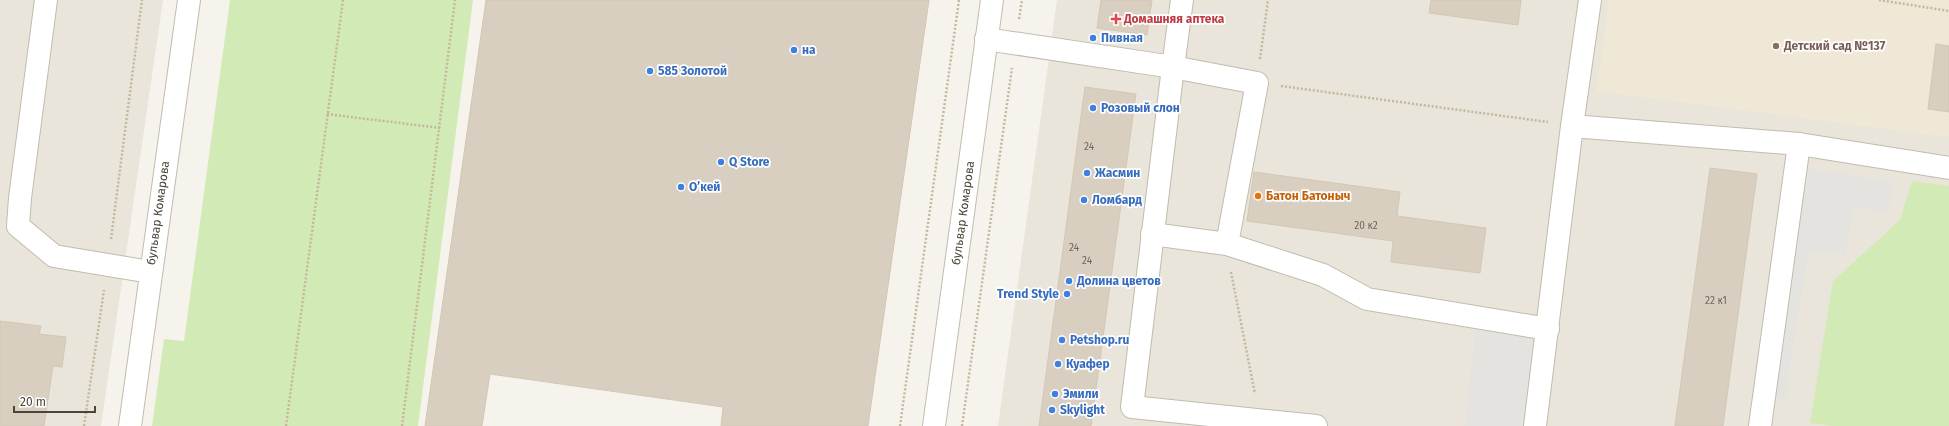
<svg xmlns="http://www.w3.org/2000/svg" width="1949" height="426" viewBox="0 0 1949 426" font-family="'Fira Sans',sans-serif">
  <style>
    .residential { fill: #eae5da }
    .education { fill: #efe8d6 }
    .green { fill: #d2eab5 }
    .parking { fill: #e5e3e0 }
    .building { fill: #d8cfc1; stroke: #d3c7b4 }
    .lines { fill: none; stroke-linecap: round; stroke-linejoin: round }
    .minor-casing { stroke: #c2bbae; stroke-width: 24 }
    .path { stroke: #c4b79f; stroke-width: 2.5; stroke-dasharray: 2 2; stroke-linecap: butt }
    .minor { stroke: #fff; stroke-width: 22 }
    .health-dot { fill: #e0444e; stroke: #fff; stroke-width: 1.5 }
    .shop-dot { fill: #3f7fe0; stroke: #fff; stroke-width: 1.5 }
    .education-dot { fill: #8d6e63; stroke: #fff; stroke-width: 1.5 }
    .food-dot { fill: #e8710a; stroke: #fff; stroke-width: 1.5 }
    .labels { text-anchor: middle; stroke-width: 3.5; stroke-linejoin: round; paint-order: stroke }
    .number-label { font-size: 10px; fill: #6e675b }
    .health-label { font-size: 12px; font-weight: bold; fill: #be3a42; stroke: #fff; text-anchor: start }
    .shop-label { font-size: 12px; font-weight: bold; fill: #366cbe; stroke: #fff; text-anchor: start }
    .education-label { font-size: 12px; font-weight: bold; fill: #785e54; stroke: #fff; text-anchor: start }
    .food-label { font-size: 12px; font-weight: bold; fill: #c56008; stroke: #fff; text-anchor: start }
    .street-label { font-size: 12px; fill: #4b4439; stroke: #fff }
  </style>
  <rect width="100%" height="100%" fill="#f6f3ec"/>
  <g class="residential">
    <path d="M0,0H163L101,426H0Z"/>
    <path d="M1057,0H1949V426H998Z"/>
  </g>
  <path class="education" d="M1609,0H1949V137L1597,91Z"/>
  <g class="green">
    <path d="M230,0H473L418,426H152L164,339L184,341Z"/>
    <path d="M1912,181L1949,186V426H1833L1810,423L1833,281L1900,220Z"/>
  </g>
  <g class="parking">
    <path d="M1809,168L1893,182L1888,212L1854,207L1846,256L1809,250L1785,399L1772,397Z"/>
    <path d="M1476,322L1558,331L1547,426H1465Z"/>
  </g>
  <g class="building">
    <path d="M486,0H929L868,426H721L723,407L490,374L482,426H425Z"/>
    <path d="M1101,0H1152L1147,35L1097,28Z"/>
    <path d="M1431,0H1521L1518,25L1429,13Z"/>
    <path d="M1936,44L1949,46V112L1928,109Z"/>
    <path d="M1085,87L1136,94L1091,426H1039Z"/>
    <path d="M1710,168L1757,174L1723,426H1675Z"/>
    <path d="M1254,172L1400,192L1397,216L1486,228L1480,273L1391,262L1393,241L1247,221Z"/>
    <path d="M0,321L41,326L39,334L66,337L62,367L53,366L44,426H0Z"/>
  </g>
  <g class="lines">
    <g class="minor-casing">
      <g id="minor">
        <path d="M46,0L20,198L18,226L54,256L150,272"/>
        <path d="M986,39L1173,67L1182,0"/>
        <path d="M1572,126L1799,144L1949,168"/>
        <path d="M1152,234L1227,244"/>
        <path d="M130,426L189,0"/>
        <path d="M934,426L992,0"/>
        <path d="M1316,426L1132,407L1173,67L1257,83L1227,244L1323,275L1367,299L1548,329"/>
        <path d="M1535,426L1572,126L1590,0"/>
        <path d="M1760,426L1799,144"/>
      </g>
    </g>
    <g class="path">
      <path d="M1879,0L1949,11"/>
      <path d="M1019,19L1022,0"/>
      <path d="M1260,59L1268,0"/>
      <path d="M1281,86L1548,122"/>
      <path d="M327,114L440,128"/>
      <path d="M111,239L142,0"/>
      <path d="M1231,272L1255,394"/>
      <path d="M84,426L104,290"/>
      <path d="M286,426L343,0"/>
      <path d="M402,426L455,0"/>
      <path d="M900,426L959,0"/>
      <path d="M962,426L1012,68"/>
    </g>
    <use href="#minor" class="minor"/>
  </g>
  <path class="health-dot" d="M1114 13h4v4h4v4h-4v4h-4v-4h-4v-4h4z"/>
  <g class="shop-dot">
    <circle cx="1093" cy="38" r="4"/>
    <circle cx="794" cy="50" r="4"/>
    <circle cx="650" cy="71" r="4"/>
    <circle cx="1093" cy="108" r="4"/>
    <circle cx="721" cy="162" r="4"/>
    <circle cx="1087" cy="173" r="4"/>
    <circle cx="681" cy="187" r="4"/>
    <circle cx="1084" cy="200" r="4"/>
    <circle cx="1069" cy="281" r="4"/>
    <circle cx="1067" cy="294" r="4"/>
    <circle cx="1062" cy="340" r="4"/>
    <circle cx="1058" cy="364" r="4"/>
    <circle cx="1055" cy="394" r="4"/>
    <circle cx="1052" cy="410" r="4"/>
  </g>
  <circle class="education-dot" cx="1776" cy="46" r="4"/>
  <circle class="food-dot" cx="1258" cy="196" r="4"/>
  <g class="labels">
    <g class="number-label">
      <text x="1089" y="150">24</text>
      <text x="1366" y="229">20 к2</text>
      <text x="1074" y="251">24</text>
      <text x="1087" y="264">24</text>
      <text x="1716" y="304">22 к1</text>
    </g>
    <g class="health-label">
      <text x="1124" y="23">Домашняя аптека</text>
    </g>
    <g class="shop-label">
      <text x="1101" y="42">Пивная</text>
      <text x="802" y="54">на</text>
      <text x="658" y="75">585 Золотой</text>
      <text x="1101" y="112">Розовый слон</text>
      <text x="729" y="166">Q Store</text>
      <text x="1095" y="177">Жасмин</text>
      <text x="689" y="191">О’кей</text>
      <text x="1092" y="204">Ломбард</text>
      <text x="1077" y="285">Долина цветов</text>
      <text x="1059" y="298" text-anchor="end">Trend Style</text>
      <text x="1070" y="344">Petshop.ru</text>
      <text x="1066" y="368">Куафер</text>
      <text x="1063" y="398">Эмили</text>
      <text x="1060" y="414">Skylight</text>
    </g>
    <g class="education-label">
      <text x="1784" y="50">Детский сад №137</text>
    </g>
    <g class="food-label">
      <text x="1266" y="200">Батон Батоныч</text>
    </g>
    <g class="street-label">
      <text transform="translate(158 213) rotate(-82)" y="4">бульвар Комарова</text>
      <text transform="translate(963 213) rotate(-82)" y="4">бульвар Комарова</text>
    </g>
  </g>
  <path d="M14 406v6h81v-6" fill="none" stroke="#4b4439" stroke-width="2"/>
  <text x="20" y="406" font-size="12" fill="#4b4439" stroke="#ffffff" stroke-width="3" paint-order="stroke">20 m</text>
</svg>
